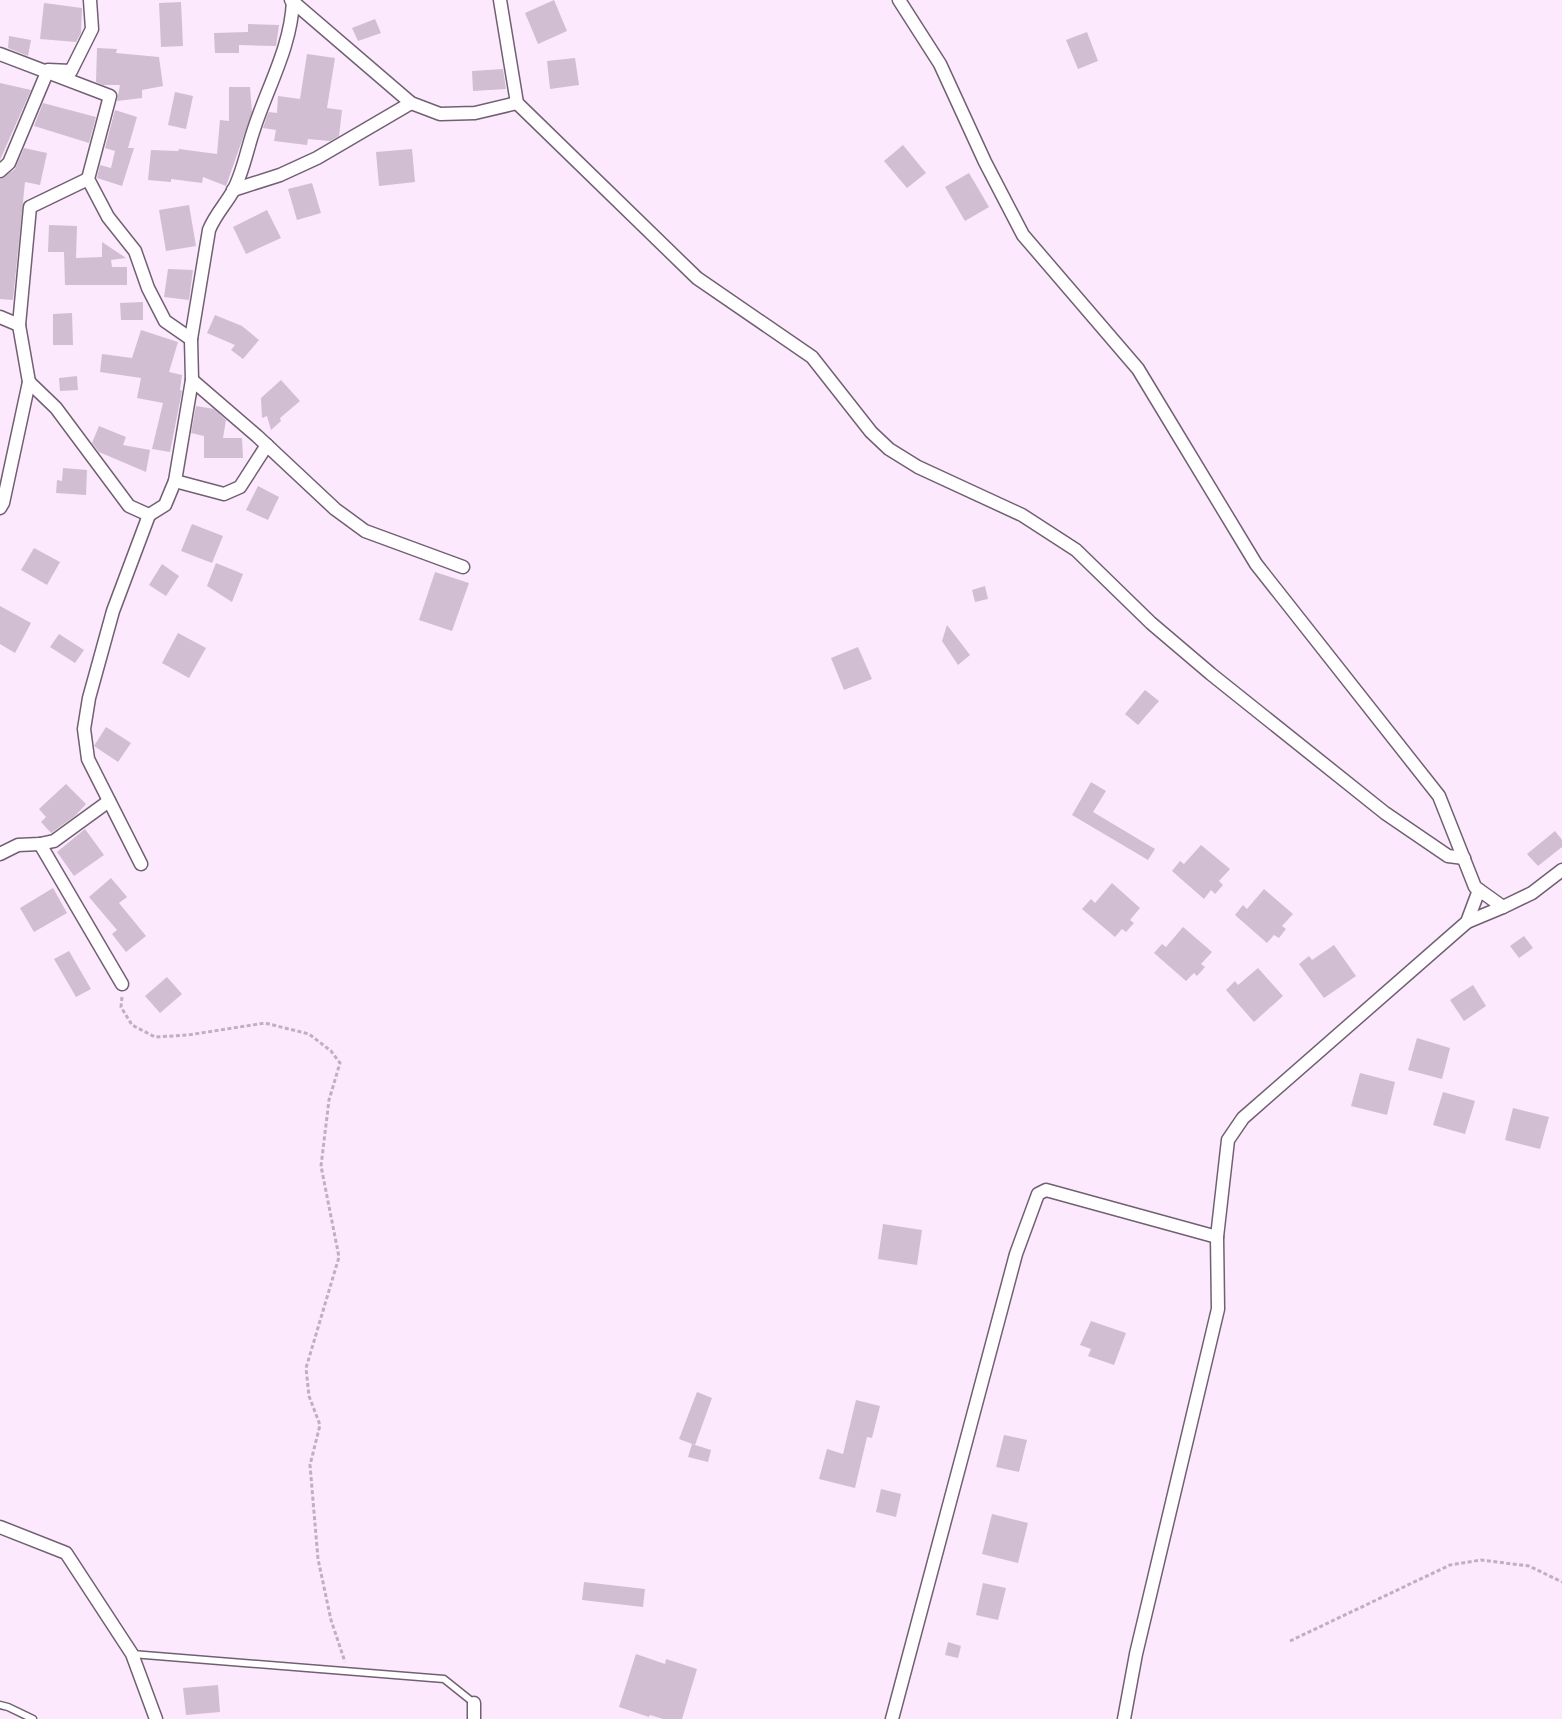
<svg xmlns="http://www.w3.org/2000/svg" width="1562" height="1719" viewBox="0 0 1562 1719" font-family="Lora,serif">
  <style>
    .building { fill: #d1bed3 }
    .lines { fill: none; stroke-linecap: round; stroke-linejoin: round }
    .lane-casing { stroke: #716072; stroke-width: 9 }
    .street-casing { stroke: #716072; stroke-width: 15 }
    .path { stroke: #bfafc0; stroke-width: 3; stroke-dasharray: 4 2.5; stroke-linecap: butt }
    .lane { stroke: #fff; stroke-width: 6 }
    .street { stroke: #fff; stroke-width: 12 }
  </style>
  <rect width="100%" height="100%" fill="#fde9fe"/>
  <g class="building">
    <path d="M554,0L567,31L538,44L525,13Z"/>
    <path d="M181,2L183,46L161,47L159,3Z"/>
    <path d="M44,3L82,8L81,33L76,42L40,39Z"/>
    <path d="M375,19L381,33L358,41L352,28Z"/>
    <path d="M248,24L279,25L276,46L239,45V53H215L214,33L248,32Z"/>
    <path d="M1087,32L1098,61L1078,69L1066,40Z"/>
    <path d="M9,36L31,40L28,56L8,48Z"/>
    <path d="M97,48L117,49L116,53L159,57L163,86L142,90V98L117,101L120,85H103L96,82Z"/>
    <path d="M307,54L335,58L327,108L342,110L339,136L330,141L308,139L307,145L274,141L276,130L263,128L267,116L269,112L277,113L278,96L300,99Z"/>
    <path d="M575,58L579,85L550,89L547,61Z"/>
    <path d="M503,69L506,89L473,91L472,71Z"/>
    <path d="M0,83L31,90L0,160Z"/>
    <path d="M229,87H250L252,112L226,186L203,177L202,183L171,179V182L148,180L151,150L178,151L179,149L217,154L220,120L229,121Z"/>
    <path d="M175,92L193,96L186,129L168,125Z"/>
    <path d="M43,103L96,117L89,143L34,126Z"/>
    <path d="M115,110L137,117L128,148H134L122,186L97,178L100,165L111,168L115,151L105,148Z"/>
    <path d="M903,145L926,173L907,188L884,161Z"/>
    <path d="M24,148L47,153L40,185L25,182L13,300L0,299V179L15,169Z"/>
    <path d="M412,149L415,182L379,186L376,152Z"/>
    <path d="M969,173L989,207L965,221L945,187Z"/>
    <path d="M312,183L321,213L297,220L288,189Z"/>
    <path d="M189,205L196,246L166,251L159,210Z"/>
    <path d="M267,210L281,238L246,254L233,227Z"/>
    <path d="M49,225L77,226L76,258L102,257V242L126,258L111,260L112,267H127V285H65L64,252H48Z"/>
    <path d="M168,269L193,270L189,300L164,297Z"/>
    <path d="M143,302V320H121L120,303Z"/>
    <path d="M72,313L73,345H53V314Z"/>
    <path d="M215,315L242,326L259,340L243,359L231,350L235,345L207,333Z"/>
    <path d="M141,330L178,342L169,372L182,375L180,390L182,391L170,452L152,449L163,403L137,398L141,378L100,372L102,354L132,358Z"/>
    <path d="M77,376L78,390L60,391L59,378Z"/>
    <path d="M281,380L300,401L280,418L281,421L271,430L267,416L262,418L261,398Z"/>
    <path d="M196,406L214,409L226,420L223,438H242L243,458H204V436L191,433Z"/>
    <path d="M99,426L126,437L123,445L150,450L146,472L99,452L92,443Z"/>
    <path d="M63,468L87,470L86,495L56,493L57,480L62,481Z"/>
    <path d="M258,486L279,497L268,520L246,510Z"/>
    <path d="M192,524L223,536L212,563L181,551Z"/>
    <path d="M34,548L60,562L47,585L21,570Z"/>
    <path d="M216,563L243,574L232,602L207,586Z"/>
    <path d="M162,564L179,576L166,596L149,585Z"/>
    <path d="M435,572L469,583L452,631L419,620Z"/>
    <path d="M985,586L988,599L975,602L972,590Z"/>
    <path d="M0,606L31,623L15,653L0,644Z"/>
    <path d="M947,625L970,655L958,665L942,641Z"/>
    <path d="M178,633L206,648L189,678L162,663Z"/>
    <path d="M59,634L84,650L75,663L50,647Z"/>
    <path d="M858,647L872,679L844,690L831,658Z"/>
    <path d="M1145,690L1159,701L1138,725L1125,714Z"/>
    <path d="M106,727L131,743L118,762L94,746Z"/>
    <path d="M1091,782L1106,791L1093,812L1155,849L1148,860L1072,815Z"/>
    <path d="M66,784L86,804L75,816L51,833L41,822L46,817L39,809Z"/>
    <path d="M85,829L104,855L74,876L57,852Z"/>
    <path d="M1555,831L1562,840V847L1538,866L1527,854Z"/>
    <path d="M1201,845L1230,869L1219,881L1223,885L1215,894L1211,890L1204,899L1172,871L1180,861L1184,864Z"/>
    <path d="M111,878L127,897L119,903L146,936L126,952L112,934L117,930L89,897Z"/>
    <path d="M1112,883L1140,908L1130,920L1134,923L1126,932L1122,929L1115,937L1082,909L1091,899L1095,903Z"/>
    <path d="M53,888L67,913L34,932L20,908Z"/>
    <path d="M1264,889L1293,914L1282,926L1286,929L1279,938L1274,935L1267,943L1235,915L1243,905L1247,909Z"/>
    <path d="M1183,927L1212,952L1201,964L1205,967L1197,976L1194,973L1186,981L1154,953L1162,944L1166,947Z"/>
    <path d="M1524,936L1533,948L1519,958L1510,946Z"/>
    <path d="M1334,945L1356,976L1324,998L1299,964L1309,956L1312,960Z"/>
    <path d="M69,951L91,989L76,997L54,959Z"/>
    <path d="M1258,968L1283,996L1254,1022L1226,990L1235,981L1238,985Z"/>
    <path d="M167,977L182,994L160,1013L145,996Z"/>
    <path d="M1473,985L1486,1006L1464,1021L1450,1000Z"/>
    <path d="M1417,1038L1450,1048L1442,1079L1408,1070Z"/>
    <path d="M1360,1073L1395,1082L1387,1115L1351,1106Z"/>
    <path d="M1443,1092L1475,1101L1465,1134L1433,1125Z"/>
    <path d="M1513,1108L1549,1117L1540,1149L1505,1140Z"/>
    <path d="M883,1224L922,1230L917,1265L878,1259Z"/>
    <path d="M1091,1321L1126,1333L1114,1365L1088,1356L1091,1349L1080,1345Z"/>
    <path d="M697,1392L712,1398L695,1445L679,1439Z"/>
    <path d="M856,1400L880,1406L872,1438L867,1437L855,1488L819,1479L827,1449L843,1454Z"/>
    <path d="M1004,1435L1027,1440L1019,1472L996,1467Z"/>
    <path d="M692,1444L711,1450L708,1462L688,1457Z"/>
    <path d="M881,1489L901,1494L896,1517L876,1512Z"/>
    <path d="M992,1514L1028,1523L1018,1563L982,1554Z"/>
    <path d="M584,1582L645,1589L643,1607L582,1600Z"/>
    <path d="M983,1583L1006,1588L998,1620L976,1615Z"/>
    <path d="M948,1642L961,1646L958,1658L945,1655Z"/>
    <path d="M636,1654L665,1664L666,1659L697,1669L682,1719H663L650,1715L649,1717L619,1707Z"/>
    <path d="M218,1685L220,1712L186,1715L183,1688Z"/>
  </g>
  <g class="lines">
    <g class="lane-casing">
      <g id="lane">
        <path d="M132,1654L444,1679L474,1703"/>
        <path d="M0,1705L8,1707L33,1719"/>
      </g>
    </g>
    <g class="street-casing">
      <g id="street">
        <path d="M291,0L411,103L440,114L475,113L517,103"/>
        <path d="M500,0L517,103L697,278L812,357L871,432L889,449L918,467L1022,515L1076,550L1151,623L1211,674L1385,813L1448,856L1464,858"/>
        <path d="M899,0L940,64L985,162L1023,235L1138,369L1256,564L1439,796L1475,887L1503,907L1532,893L1562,870"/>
        <path d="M0,54L110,96L88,179L108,217L135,251L148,288L165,321L191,339"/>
        <path d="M0,171L9,163L48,70L71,71L92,29L90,0"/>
        <path d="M233,190L280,175L317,158L411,103"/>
        <path d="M0,317L19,325"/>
        <path d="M192,380L257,436L335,509L365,531L463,567"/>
        <path d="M29,382L56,408L129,506L149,515L165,505L175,481L192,380L191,339L209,230C215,215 225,205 233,191C243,173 247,149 254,129C268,86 291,47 293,1"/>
        <path d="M175,481L224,494L240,487L267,445"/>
        <path d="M0,508L3,503L29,382L19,325L30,207L88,179"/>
        <path d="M40,844L122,984"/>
        <path d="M0,854L18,845L40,844L54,841L109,801"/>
        <path d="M141,864L88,759L84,729L89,698L113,611L149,515"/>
        <path d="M1467,922L1503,907"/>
        <path d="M0,1527L66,1553L132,1654L156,1719"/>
        <path d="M474,1719V1703"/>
        <path d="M892,1719L1016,1254L1038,1194L1046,1190L1217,1237"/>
        <path d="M1124,1719L1136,1654L1218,1309L1217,1237L1228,1140L1243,1118L1467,922L1479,890"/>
      </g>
    </g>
    <g class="path">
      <path d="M122,997L121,1007L132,1025L155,1037L188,1035L265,1023L309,1034L331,1051L340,1063L329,1100L321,1166L339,1257L306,1368L309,1396L320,1425L310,1465L318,1559L331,1620L345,1662"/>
      <path d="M1290,1641L1450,1565L1481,1560L1529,1566L1562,1582"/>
    </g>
    <use href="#lane" class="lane"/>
    <use href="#street" class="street"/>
  </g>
</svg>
